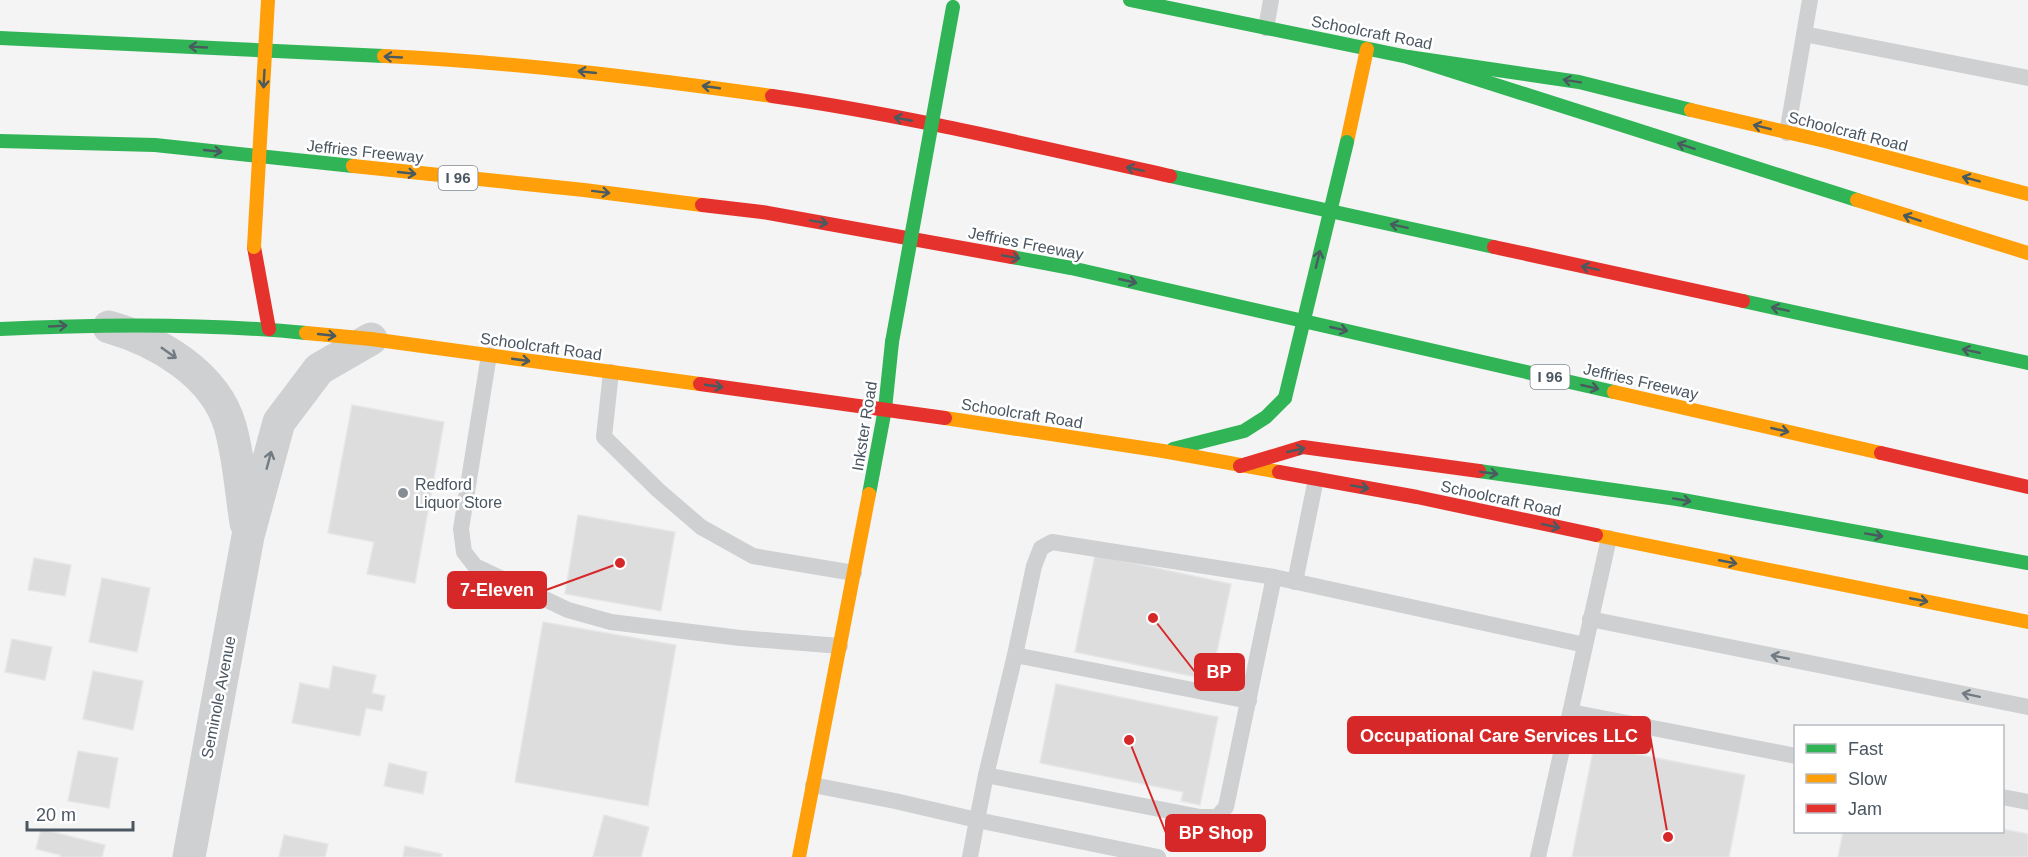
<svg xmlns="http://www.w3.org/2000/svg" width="2028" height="857" viewBox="0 0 2028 857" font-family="Helvetica,sans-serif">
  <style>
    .building { fill: #ddddde; stroke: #e5e6e7; stroke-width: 1.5 }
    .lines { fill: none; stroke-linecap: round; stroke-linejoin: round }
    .lane { stroke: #ced0d2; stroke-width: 16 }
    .street { stroke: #ced0d2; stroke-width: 33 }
    .fast { stroke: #30b455; stroke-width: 14 }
    .slow { stroke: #ff9f0a; stroke-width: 14 }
    .jam { stroke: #e5322d; stroke-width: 14 }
    .fast-bridge { stroke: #30b455; stroke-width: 14 }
    .slow-bridge { stroke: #ff9f0a; stroke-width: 14 }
    .oneway { stroke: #495b60 }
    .oneway2 { stroke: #727b83 }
    .poi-dot { fill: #868d94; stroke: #fff; stroke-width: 2 }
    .labels { text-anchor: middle; stroke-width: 5; stroke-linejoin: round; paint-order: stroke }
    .shield { fill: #fff; stroke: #808990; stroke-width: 1.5 }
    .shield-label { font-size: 15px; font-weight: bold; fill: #4a5661 }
    .street-label { font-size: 16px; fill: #4a5661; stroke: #fff }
    .poi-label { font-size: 16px; fill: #4a5661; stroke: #fff; text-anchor: start }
    .leader { fill: none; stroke: #d62828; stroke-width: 2 }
    .callout-dot { fill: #d62828; stroke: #fff; stroke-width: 2 }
    .callout { fill: #d62828; stroke: #d62828; stroke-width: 2 }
    .callout-label { font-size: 18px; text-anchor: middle; font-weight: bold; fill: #fff }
  </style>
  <rect width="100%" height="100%" fill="#f4f4f4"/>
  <g class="building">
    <path d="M352,405L444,422L415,583L367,574L374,542L328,533Z"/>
    <path d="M578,515L675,532L661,611L565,594Z"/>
    <path d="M1095,555L1231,584L1211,680L1075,652Z"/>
    <path d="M34,558L71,565L65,596L28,590Z"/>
    <path d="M102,578L150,588L137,652L89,642Z"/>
    <path d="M543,622L676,645L648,806L515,782Z"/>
    <path d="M12,639L52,647L45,680L5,672Z"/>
    <path d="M333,666L376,675L372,693L385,696L382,711L366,708L360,736L292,723L300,683L329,689Z"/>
    <path d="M93,671L143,681L133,730L83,719Z"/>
    <path d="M1056,684L1218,717L1200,805L1181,801L1183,792L1040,763Z"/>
    <path d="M1594,746L1745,775L1729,857H1572Z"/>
    <path d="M78,751L118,758L109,808L68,801Z"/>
    <path d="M389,763L427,772L423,794L384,786Z"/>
    <path d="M604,815L649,827L641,857H593Z"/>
    <path d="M41,829L105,845L102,857H60V855L36,849Z"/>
    <path d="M2002,829L2028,834V857H1838L1843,832H2002Z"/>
    <path d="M284,835L328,844L325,857H279Z"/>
    <path d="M405,846L442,854L441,857H403Z"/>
  </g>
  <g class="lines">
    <g class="lane">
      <path d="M1266,28L1271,0"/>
      <path d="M1804,34L2028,78"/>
      <path d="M1787,133L1810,0"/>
      <path d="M489,355L461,529L464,552L475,566L568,610L611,622L740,638L840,646"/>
      <path d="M611,372L604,437L658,490L701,527L753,556L854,573"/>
      <path d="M1295,582L1316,479"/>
      <path d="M1590,619L2028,707"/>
      <path d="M1015,655L1034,566L1041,548L1052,542L1274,577L1585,645"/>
      <path d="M1571,712L1796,756"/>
      <path d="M986,775L1200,817H1217L1226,807L1274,577"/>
      <path d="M813,785L895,801L977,820L970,857"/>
      <path d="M2002,797L2028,802"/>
      <path d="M1158,857L977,820L986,775L1015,655L1249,701"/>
      <path d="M1538,857L1609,538"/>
    </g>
    <g class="street">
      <path d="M109,327C158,341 215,374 230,426C239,457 241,491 246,523"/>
      <path d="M189,857L248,536L279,422L319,369L371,339"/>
    </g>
    <g class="fast">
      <path d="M1130,0L1408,57L1579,82L1691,110"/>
      <path d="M0,38L384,56"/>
      <path d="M1408,57L1857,200"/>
      <path d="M0,141L155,145L353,166"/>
      <path d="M1170,176L1494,247"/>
      <path d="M1012,257L1071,268L1614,392"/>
      <path d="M1743,301L2028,363"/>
      <path d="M0,329C102,324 205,323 306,333"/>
      <path d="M1173,449L1244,431L1266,417L1285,398"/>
      <path d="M1479,471L1677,499L2028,563"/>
      <path d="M869,494L885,409L892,342"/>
    </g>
    <g class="slow">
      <path d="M384,56C514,62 643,78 772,96"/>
      <path d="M1691,110L1825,141L2028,194"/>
      <path d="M1347,142L1367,49"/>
      <path d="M353,166L584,190L702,205"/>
      <path d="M1857,200L2028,253"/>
      <path d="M306,333L371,339L700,384"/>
      <path d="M1614,392L1881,453"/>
      <path d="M945,418L1163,451L1279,472"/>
      <path d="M1596,535L2028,622"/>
      <path d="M799,857L869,494"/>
    </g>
    <g class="jam">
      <path d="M772,96C906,115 1038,147 1170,176"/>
      <path d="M702,205L762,212L1012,257"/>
      <path d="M254,247L269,329"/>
      <path d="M1494,247L1743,301"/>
      <path d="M700,384L945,418"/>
      <path d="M1881,453L2028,487"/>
      <path d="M1240,466L1303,447L1479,471"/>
      <path d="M1279,472L1417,497L1596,535"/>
    </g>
    <g class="fast-bridge">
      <path d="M892,342L953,7"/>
      <path d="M1285,398L1347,142"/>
    </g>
    <path class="slow-bridge" d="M254,247L268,0"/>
  </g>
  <defs><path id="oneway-shaft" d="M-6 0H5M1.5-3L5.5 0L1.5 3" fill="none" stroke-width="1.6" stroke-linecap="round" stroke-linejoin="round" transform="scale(1.5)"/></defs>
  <g class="oneway">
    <use href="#oneway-shaft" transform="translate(198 47) rotate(-177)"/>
    <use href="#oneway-shaft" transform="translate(393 57) rotate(-177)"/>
    <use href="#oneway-shaft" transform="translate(587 72) rotate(-174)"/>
    <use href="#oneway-shaft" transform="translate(264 79) rotate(93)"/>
    <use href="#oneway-shaft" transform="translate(1572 81) rotate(-171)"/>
    <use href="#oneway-shaft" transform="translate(711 87) rotate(-172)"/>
    <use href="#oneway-shaft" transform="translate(903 119) rotate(-169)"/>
    <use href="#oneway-shaft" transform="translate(1762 127) rotate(-166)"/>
    <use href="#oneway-shaft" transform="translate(1686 146) rotate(-162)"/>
    <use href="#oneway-shaft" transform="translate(213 151) rotate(6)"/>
    <use href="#oneway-shaft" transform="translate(1135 169) rotate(-168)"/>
    <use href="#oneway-shaft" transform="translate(407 173) rotate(6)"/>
    <use href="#oneway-shaft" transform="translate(1971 179) rotate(-165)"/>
    <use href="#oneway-shaft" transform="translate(601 192) rotate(7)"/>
    <use href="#oneway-shaft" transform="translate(1912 218) rotate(-162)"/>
    <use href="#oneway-shaft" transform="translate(819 222) rotate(10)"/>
    <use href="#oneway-shaft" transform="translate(1399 226) rotate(-168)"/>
    <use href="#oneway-shaft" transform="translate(1011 257) rotate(10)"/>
    <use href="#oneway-shaft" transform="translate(1318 259) rotate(-76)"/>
    <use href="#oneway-shaft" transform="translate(1590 268) rotate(-168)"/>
    <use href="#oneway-shaft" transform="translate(1128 281) rotate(13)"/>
    <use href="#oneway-shaft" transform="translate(1780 309) rotate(-168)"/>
    <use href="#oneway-shaft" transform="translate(58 326) rotate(-3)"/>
    <use href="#oneway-shaft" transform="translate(1339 329) rotate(13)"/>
    <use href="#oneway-shaft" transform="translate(327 335) rotate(6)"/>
    <use href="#oneway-shaft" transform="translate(1971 351) rotate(-168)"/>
    <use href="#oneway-shaft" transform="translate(521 360) rotate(8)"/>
    <use href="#oneway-shaft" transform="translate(714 386) rotate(8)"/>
    <use href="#oneway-shaft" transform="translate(1590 387) rotate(13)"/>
    <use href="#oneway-shaft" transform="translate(1780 430) rotate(13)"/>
    <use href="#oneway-shaft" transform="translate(1296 450) rotate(-13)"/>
    <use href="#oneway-shaft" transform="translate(1489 473) rotate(8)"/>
    <use href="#oneway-shaft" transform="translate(1360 487) rotate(10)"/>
    <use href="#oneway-shaft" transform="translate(1682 500) rotate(10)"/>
    <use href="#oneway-shaft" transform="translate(1551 526) rotate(12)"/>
    <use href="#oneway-shaft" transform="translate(1874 535) rotate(10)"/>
    <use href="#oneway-shaft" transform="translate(1728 562) rotate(11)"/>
    <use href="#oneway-shaft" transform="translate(1919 600) rotate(11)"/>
  </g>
  <g class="oneway2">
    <use href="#oneway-shaft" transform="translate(169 353) rotate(35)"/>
    <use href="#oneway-shaft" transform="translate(269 460) rotate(-75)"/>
    <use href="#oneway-shaft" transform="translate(1780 657) rotate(-169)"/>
    <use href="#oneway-shaft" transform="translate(1971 695) rotate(-168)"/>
  </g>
  <circle class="poi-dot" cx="403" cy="493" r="6"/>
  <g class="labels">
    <g class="shield">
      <rect x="438.5" y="166" width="39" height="24" rx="4.5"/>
      <rect x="1530.5" y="365" width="39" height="24" rx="4.5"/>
    </g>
    <g class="shield-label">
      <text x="458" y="183">I 96</text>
      <text x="1550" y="382">I 96</text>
    </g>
    <g class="street-label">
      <text transform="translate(1372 32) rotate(11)" y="6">Schoolcraft Road</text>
      <text transform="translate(1848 131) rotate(14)" y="6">Schoolcraft Road</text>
      <text transform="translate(365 151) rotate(6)" y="6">Jeffries Freeway</text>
      <text transform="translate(1026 243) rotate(11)" y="6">Jeffries Freeway</text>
      <text transform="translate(541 346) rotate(8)" y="6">Schoolcraft Road</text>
      <text transform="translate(1641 381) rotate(13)" y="6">Jeffries Freeway</text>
      <text transform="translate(1022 413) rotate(9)" y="6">Schoolcraft Road</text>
      <text transform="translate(864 426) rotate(-81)" y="6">Inkster Road</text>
      <text transform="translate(1501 498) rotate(12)" y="6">Schoolcraft Road</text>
      <text transform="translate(218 697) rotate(-79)" y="6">Seminole Avenue</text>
    </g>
    <g class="poi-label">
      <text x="415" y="490">Redford<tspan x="415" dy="18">Liquor Store</tspan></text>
    </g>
  </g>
  <path class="leader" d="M620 563L546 590M1153 618L1195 672M1668 837L1650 735M1129 740L1166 833"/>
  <g class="callout-dot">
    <circle cx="620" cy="563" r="6"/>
    <circle cx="1153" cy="618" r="6"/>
    <circle cx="1668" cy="837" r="6"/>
    <circle cx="1129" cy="740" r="6"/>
  </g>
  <g class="callout">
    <rect x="448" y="572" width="98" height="36" rx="6"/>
    <rect x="1195" y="654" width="49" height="36" rx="6"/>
    <rect x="1348" y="717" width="302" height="36" rx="6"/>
    <rect x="1166" y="815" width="99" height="36" rx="6"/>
  </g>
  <g class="callout-label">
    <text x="497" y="596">7-Eleven</text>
    <text x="1219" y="678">BP</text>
    <text x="1499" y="742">Occupational Care Services LLC</text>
    <text x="1216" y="839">BP Shop</text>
  </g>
  <rect x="1794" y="725" width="210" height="108" fill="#ffffff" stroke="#b7bbc0" stroke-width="1.5"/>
  <rect x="1806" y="744" width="30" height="9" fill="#30b455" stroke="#b7bbc0" stroke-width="1.5"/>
  <text x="1848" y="755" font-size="18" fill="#4a5661">Fast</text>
  <rect x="1806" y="774" width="30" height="9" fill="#ff9f0a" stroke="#b7bbc0" stroke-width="1.5"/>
  <text x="1848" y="785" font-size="18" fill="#4a5661">Slow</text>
  <rect x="1806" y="804" width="30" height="9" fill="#e5322d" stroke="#b7bbc0" stroke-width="1.5"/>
  <text x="1848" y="815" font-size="18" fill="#4a5661">Jam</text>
  <path d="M27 821v9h106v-9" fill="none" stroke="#4a5661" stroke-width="3"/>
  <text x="36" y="821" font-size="18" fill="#4a5661" stroke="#ffffff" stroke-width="4.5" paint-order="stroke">20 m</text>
</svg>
